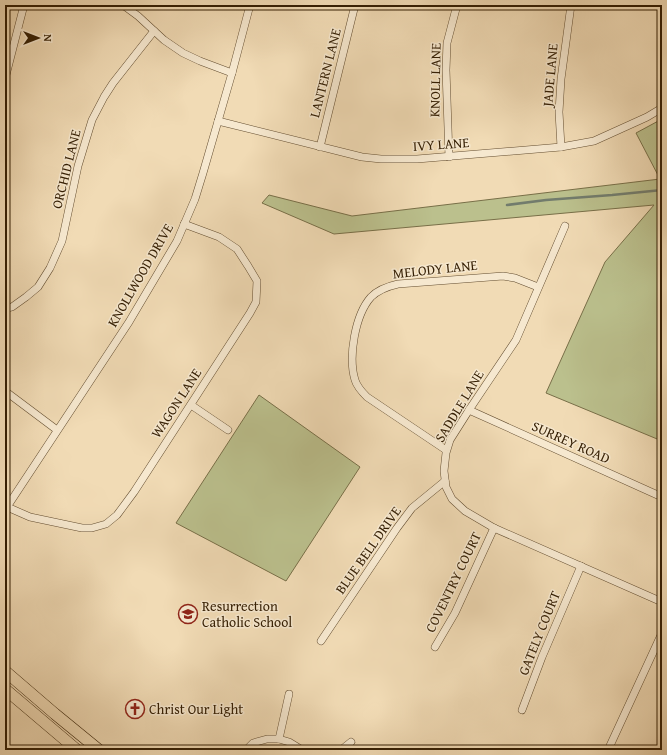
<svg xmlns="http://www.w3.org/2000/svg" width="667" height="755" viewBox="0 0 667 755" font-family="'Gentium Book Plus',serif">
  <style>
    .green { fill: #bbc08d; stroke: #786f48 }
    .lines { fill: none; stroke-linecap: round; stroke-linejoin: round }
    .stream { stroke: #727c6d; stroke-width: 2.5 }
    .street-casing { stroke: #634d30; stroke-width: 8 }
    .primary-casing { stroke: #341e03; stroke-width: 12 }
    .street { stroke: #f6e8cf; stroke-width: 7 }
    .primary { stroke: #f1dbb5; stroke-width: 11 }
    .labels { text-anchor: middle; stroke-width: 3; stroke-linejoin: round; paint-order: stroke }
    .street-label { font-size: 14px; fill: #341e03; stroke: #f6e8cf }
    .poi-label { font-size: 14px; fill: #341e03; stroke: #f6e8cf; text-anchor: start }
  </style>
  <rect width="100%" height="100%" fill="#f1dbb5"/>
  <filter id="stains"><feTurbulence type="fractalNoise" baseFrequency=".005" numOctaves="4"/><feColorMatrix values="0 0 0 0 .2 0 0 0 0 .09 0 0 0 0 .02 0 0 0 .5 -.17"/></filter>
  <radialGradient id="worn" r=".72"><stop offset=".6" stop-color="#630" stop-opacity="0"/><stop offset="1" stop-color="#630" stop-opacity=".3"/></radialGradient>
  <g class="green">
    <path d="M662,119V441L546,393L605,262L654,205L334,234L262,203L269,195L352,216L660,179L636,133Z"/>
    <path d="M259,395L360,467L286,581L176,523Z"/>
  </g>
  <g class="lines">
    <path class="stream" d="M507,205L546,200L612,195L662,190"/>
    <g class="street-casing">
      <g id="street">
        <path d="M123,5L138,16L164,40L183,53L200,61L232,73"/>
        <path d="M5,79L24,5"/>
        <path d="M218,121L362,157L381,159H417L561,147L594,141L647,117L662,108"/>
        <path d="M320,147L355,5"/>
        <path d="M561,147L559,112L561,79L571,5"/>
        <path d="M449,157L446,70L447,43L457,5"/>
        <path d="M565,226L516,340L469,410L450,440L446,453L444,471L446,487L452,499L465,511L494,528L662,602"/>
        <path d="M5,309L12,307L26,297L38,287L50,268L62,241L78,166L92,120L104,97L113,83L154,31"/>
        <path d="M5,391L57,430"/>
        <path d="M191,405L228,430"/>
        <path d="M469,410L662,497"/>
        <path d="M446,450L367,397C362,392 357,387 355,380C348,357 355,315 371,297C378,290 389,286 398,284L503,276L515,278L538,287"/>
        <path d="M5,506L30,517L82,528H92L106,524L117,515L134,492L250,313L256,302L257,281L248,266L237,249L219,237L184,224"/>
        <path d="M5,510L129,322L177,241L195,199L203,173L232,73L250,5"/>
        <path d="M321,641L397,528L412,508L445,481"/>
        <path d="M435,647L455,613L494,528"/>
        <path d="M522,710L542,657L581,566"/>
        <path d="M279,739L289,694"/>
        <path d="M246,750L253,743L267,739H279L289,742L302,750"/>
        <path d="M341,750L351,742"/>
        <path d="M608,750L662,633"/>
      </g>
    </g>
    <g class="primary-casing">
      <g id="primary">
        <path d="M5,671L55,714L99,750"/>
        <path d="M5,689L77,750"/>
      </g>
    </g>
    <use href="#street" class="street"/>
    <use href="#primary" class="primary"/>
  </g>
  <defs>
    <g id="school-ring" transform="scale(1)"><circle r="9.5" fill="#f6e8cf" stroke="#8f2418" stroke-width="1.5"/><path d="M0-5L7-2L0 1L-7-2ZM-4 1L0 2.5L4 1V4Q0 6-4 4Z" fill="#8f2418"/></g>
    <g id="church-ring" transform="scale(1)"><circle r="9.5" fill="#f6e8cf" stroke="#8f2418" stroke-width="1.5"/><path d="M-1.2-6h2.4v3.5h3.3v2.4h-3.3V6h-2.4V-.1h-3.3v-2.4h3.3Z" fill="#8f2418"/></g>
  </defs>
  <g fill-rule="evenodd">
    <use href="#school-ring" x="188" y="614"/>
    <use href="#church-ring" x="135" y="709"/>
  </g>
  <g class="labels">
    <g class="street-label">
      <text transform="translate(325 73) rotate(-76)" y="5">LANTERN LANE</text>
      <text transform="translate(550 75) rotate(-85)" y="5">JADE LANE</text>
      <text transform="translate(435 80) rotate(-89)" y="5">KNOLL LANE</text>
      <text transform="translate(441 144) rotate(-4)" y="5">IVY LANE</text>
      <text transform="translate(66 169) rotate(-76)" y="5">ORCHID LANE</text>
      <text transform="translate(435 269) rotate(-6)" y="5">MELODY LANE</text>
      <text transform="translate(140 275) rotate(-60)" y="5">KNOLLWOOD DRIVE</text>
      <text transform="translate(176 403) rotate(-57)" y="5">WAGON LANE</text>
      <text transform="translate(459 406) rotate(-59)" y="5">SADDLE LANE</text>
      <text transform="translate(571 442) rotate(24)" y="5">SURREY ROAD</text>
      <text transform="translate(368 550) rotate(-55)" y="5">BLUE BELL DRIVE</text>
      <text transform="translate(453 582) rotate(-64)" y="5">COVENTRY COURT</text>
      <text transform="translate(539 633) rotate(-68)" y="5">GATELY COURT</text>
    </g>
    <g class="poi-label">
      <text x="202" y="611">Resurrection<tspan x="202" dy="16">Catholic School</tspan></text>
      <text x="149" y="714">Christ Our Light</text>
    </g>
  </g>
  <rect width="667" height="755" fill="none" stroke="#f1dbb5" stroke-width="20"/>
  <rect x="6" y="6" width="655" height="743" fill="none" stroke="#341e03" stroke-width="2"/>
  <rect x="10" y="10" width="647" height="735" fill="none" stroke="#341e03"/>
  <g transform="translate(38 38) rotate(90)" stroke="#f6e8cf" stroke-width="3" paint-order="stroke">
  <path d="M0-3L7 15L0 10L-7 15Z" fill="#341e03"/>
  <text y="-6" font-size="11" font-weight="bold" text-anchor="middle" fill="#341e03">N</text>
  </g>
  <rect width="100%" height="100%" filter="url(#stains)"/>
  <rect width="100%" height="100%" fill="url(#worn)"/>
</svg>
